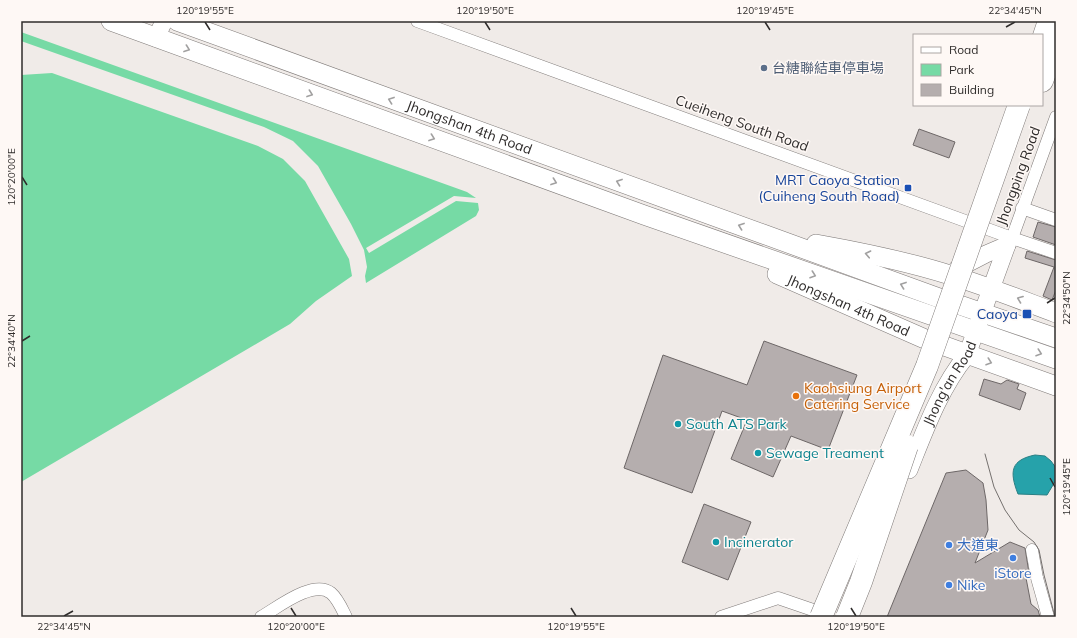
<svg xmlns="http://www.w3.org/2000/svg" width="1077" height="638" viewBox="0 0 1077 638" font-family="Mulish,'Noto Sans TC',sans-serif">
  <style>
    .green { fill: #76daa5 }
    .water { fill: #26a2aa; stroke: #297f84 }
    .building { fill: #b5aeae; stroke: #6d6767 }
    .lines { fill: none; stroke-linecap: round; stroke-linejoin: round }
    .street-casing { stroke: #7f7a78; stroke-width: 13 }
    .secondary-casing { stroke: #7f7a78; stroke-width: 18 }
    .primary-casing { stroke: #7f7a78; stroke-width: 20 }
    .highway-casing { stroke: #7f7a78; stroke-width: 23 }
    .street { stroke: #fff; stroke-width: 12 }
    .secondary { stroke: #fff; stroke-width: 17 }
    .primary { stroke: #fff; stroke-width: 19 }
    .highway { stroke: #fff; stroke-width: 22 }
    .tram { stroke: #74706e; stroke-width: 1 }
    .highway-bridge-casing { stroke: #7f7a78; stroke-width: 23; stroke-linecap: butt }
    .highway-bridge { stroke: #fff; stroke-width: 22 }
    .oneway { stroke: #a1a0a0 }
    .ticks { fill: none; stroke: #2f2c2b; stroke-width: 1.5 }
    .service-dot { fill: #5c6f8a; stroke: #fef8f5; stroke-width: 1.5 }
    .transit-dot { fill: #1a4fb4; stroke: #fef8f5; stroke-width: 1.5 }
    .food-dot { fill: #e8710a; stroke: #fef8f5; stroke-width: 1.5 }
    .culture-dot { fill: #0f9aa8; stroke: #fef8f5; stroke-width: 1.5 }
    .shop-dot { fill: #3f7fe0; stroke: #fef8f5; stroke-width: 1.5 }
    .labels { text-anchor: middle; stroke-width: 3; stroke-linejoin: round; paint-order: stroke }
    .service-label { font-size: 14px; fill: #4e5e75; stroke: #fef8f5; text-anchor: start }
    .street-label { font-size: 14px; fill: #2f2c2b; stroke: #fef8f5 }
    .transit-label { font-size: 14px; fill: #164399; stroke: #fef8f5; text-anchor: end }
    .food-label { font-size: 14px; fill: #c56008; stroke: #fef8f5; text-anchor: start }
    .culture-label { font-size: 14px; fill: #0d838f; stroke: #fef8f5; text-anchor: start }
    .shop-label { font-size: 14px; fill: #366cbe; stroke: #fef8f5; text-anchor: start }
    .neatline { fill: none; stroke: #2f2c2b; stroke-width: 1.5 }
    .ticks-label { font-size: 10px; text-anchor: middle; fill: #2f2c2b }
  </style>
  <rect width="100%" height="100%" fill="#f0ebe8"/>
  <g class="green">
    <path d="M21,32L467,192L476,198L454,196L366,248L369,253L456,201L478,203L479,210L476,216L366,283L365,276L367,267L364,250L351,224L318,166L293,141L264,127L21,41Z"/>
    <path d="M52,73L258,146L283,159L305,181L349,259L352,276L316,301L290,324L21,482V75Z"/>
  </g>
  <path class="water" d="M1035,455L1045,456L1051,461L1056,468V480L1047,495L1018,494C1009,471 1011,460 1035,455Z"/>
  <g class="building">
    <path d="M919,129L955,142L949,158L913,145Z"/>
    <path d="M1038,222L1056,227V245L1033,237Z"/>
    <path d="M1027,251L1056,260V290L1052,300L1043,296L1054,267L1025,258Z"/>
    <path d="M764,341L857,375L828,450L791,436L773,477L731,459L747,420L722,411L692,493L624,468L663,355L747,385Z"/>
    <path d="M984,379L1001,384L1007,380L1019,384L1017,389L1026,393L1020,410L979,395Z"/>
    <path d="M966,470L983,483L986,500L988,530L975,563L1010,542L1025,548L1029,573L1026,578L1031,604L1038,610L1040,617H887L946,473Z"/>
    <path d="M704,504L751,522L728,580L682,562Z"/>
  </g>
  <g class="lines">
    <g class="street-casing">
      <g id="street">
        <path d="M417,21L1012,238L1056,253"/>
        <path d="M1022,208L1056,220"/>
        <path d="M1008,244L1012,238L1056,117"/>
        <path d="M1032,550L1037,578L1048,617"/>
        <path d="M261,617C277,608 313,579 331,593C338,599 342,609 346,617"/>
        <path d="M721,617L778,598L813,610"/>
      </g>
    </g>
    <g class="secondary-casing">
      <g id="secondary">
        <path d="M156,38L164,21"/>
        <path d="M957,269L986,254L1007,245"/>
        <path id="s1" d="M909,470C925,430 940,388 967,355L1007,245"/>
      </g>
    </g>
    <g class="primary-casing">
      <g id="primary">
        <path d="M111,21L644,215L1056,359"/>
        <path id="s2" d="M177,21L763,234L939,298L1056,338"/>
        <path d="M816,244C861,252 906,261 950,275C986,286 1021,300 1056,313"/>
        <path id="s3" d="M777,274L925,339L1056,386"/>
      </g>
    </g>
    <g class="highway-casing">
      <g id="highway">
        <path d="M1042,42L1049,21"/>
        <path d="M1042,81L1056,43"/>
      </g>
    </g>
    <use href="#street" class="street"/>
    <use href="#secondary" class="secondary"/>
    <use href="#primary" class="primary"/>
    <use href="#highway" class="highway"/>
    <path class="tram" d="M985,454L994,487L1005,510L1019,530L1034,542L1039,550L1044,575L1055,617"/>
    <g class="highway-bridge-casing">
      <g id="highway-bridge">
        <path d="M821,617L927,366L1019,105"/>
        <path d="M847,617L861,582L907,446"/>
      </g>
    </g>
    <use href="#highway-bridge" class="highway-bridge"/>
  </g>
  <defs><path id="oneway-chevron" d="M-2-3.5L2.5 0L-2 3.5" fill="none" stroke-width="1.6" stroke-linecap="round" stroke-linejoin="round"/></defs>
  <g class="oneway">
    <use href="#oneway-chevron" transform="translate(187 49) rotate(20)"/>
    <use href="#oneway-chevron" transform="translate(310 94) rotate(20)"/>
    <use href="#oneway-chevron" transform="translate(391 100) rotate(-160)"/>
    <use href="#oneway-chevron" transform="translate(432 138) rotate(20)"/>
    <use href="#oneway-chevron" transform="translate(554 182) rotate(20)"/>
    <use href="#oneway-chevron" transform="translate(619 182) rotate(-160)"/>
    <use href="#oneway-chevron" transform="translate(741 226) rotate(-160)"/>
    <use href="#oneway-chevron" transform="translate(868 254) rotate(-168)"/>
    <use href="#oneway-chevron" transform="translate(813 275) rotate(19)"/>
    <use href="#oneway-chevron" transform="translate(903 285) rotate(-160)"/>
    <use href="#oneway-chevron" transform="translate(1020 299) rotate(-159)"/>
    <use href="#oneway-chevron" transform="translate(1039 353) rotate(19)"/>
    <use href="#oneway-chevron" transform="translate(989 362) rotate(19)"/>
  </g>
  <path class="ticks" d="M205,22L210,30M485,22L490,30M765,22L770,30M1006,27L1015,22M22,177L27,185M1047,303L1055,298M22,341L30,336M1050,478L1055,487M291,608L296,616M571,608L576,616M851,608L856,616M64,616L73,611"/>
  <circle class="service-dot" cx="764" cy="68" r="4"/>
  <g class="transit-dot">
    <rect x="904" y="184" width="8" height="8" rx="2"/>
    <rect x="1022" y="309" width="10" height="10" rx="2"/>
  </g>
  <circle class="food-dot" cx="796" cy="396" r="4"/>
  <g class="culture-dot">
    <circle cx="678" cy="424" r="4"/>
    <circle cx="758" cy="453" r="4"/>
    <circle cx="716" cy="542" r="4"/>
  </g>
  <g class="shop-dot">
    <circle cx="949" cy="545" r="4"/>
    <circle cx="1013" cy="558" r="4"/>
    <circle cx="949" cy="585" r="4"/>
  </g>
  <g class="labels">
    <g class="service-label">
      <text x="772" y="73">台糖聯結車停車場</text>
    </g>
    <g class="street-label">
      <text transform="translate(742 123) rotate(20)" y="5">Cueiheng South Road</text>
      <text dy="5" stroke="none"><textPath href="#s2" startOffset="311">Jhongshan 4th Road</textPath></text>
      <text transform="translate(1018 176) rotate(-70)" y="5">Jhongping Road</text>
      <text dy="5" stroke="none"><textPath href="#s3" startOffset="78">Jhongshan 4th Road</textPath></text>
      <text dy="5" stroke="none"><textPath href="#s1" startOffset="96">Jhong'an Road</textPath></text>
    </g>
    <g class="transit-label">
      <text x="900" y="185">MRT Caoya Station<tspan x="900" dy="16">(Cuiheng South Road)</tspan></text>
      <text x="1018" y="319">Caoya</text>
    </g>
    <g class="food-label">
      <text x="804" y="393">Kaohsiung Airport<tspan x="804" dy="16">Catering Service</tspan></text>
    </g>
    <g class="culture-label">
      <text x="686" y="429">South ATS Park</text>
      <text x="766" y="458">Sewage Treament</text>
      <text x="724" y="547">Incinerator</text>
    </g>
    <g class="shop-label">
      <text x="957" y="550">大道東</text>
      <text x="1013" y="578" text-anchor="middle">iStore</text>
      <text x="957" y="590">Nike</text>
    </g>
  </g>
  <rect width="1077" height="638" fill="none" stroke="#fef8f5" stroke-width="44"/>
  <rect x="913" y="34" width="130" height="72" fill="#fef8f5" stroke="#aba6a4"/>
  <rect x="921" y="47" width="20" height="6" fill="#ffffff" stroke="#aba6a4"/>
  <text x="949" y="54" font-size="12" fill="#2f2c2b">Road</text>
  <rect x="921" y="64" width="20" height="12" fill="#76daa5" stroke="#aba6a4"/>
  <text x="949" y="74" font-size="12" fill="#2f2c2b">Park</text>
  <rect x="921" y="84" width="20" height="12" fill="#b5aeae" stroke="#aba6a4"/>
  <text x="949" y="94" font-size="12" fill="#2f2c2b">Building</text>
  <rect x="22" y="22" width="1033" height="594" class="neatline"/>
  <g class="ticks-label">
    <text x="205" y="14">120°19'55"E</text>
    <text x="485" y="14">120°19'50"E</text>
    <text x="765" y="14">120°19'45"E</text>
    <text x="1015" y="14">22°34'45"N</text>
    <text transform="translate(11 177) rotate(-90)" y="4">120°20'00"E</text>
    <text transform="translate(1066 298) rotate(-90)" y="4">22°34'50"N</text>
    <text transform="translate(11 341) rotate(-90)" y="4">22°34'40"N</text>
    <text transform="translate(1066 487) rotate(-90)" y="4">120°19'45"E</text>
    <text x="64" y="630">22°34'45"N</text>
    <text x="296" y="630">120°20'00"E</text>
    <text x="576" y="630">120°19'55"E</text>
    <text x="856" y="630">120°19'50"E</text>
  </g>
</svg>
